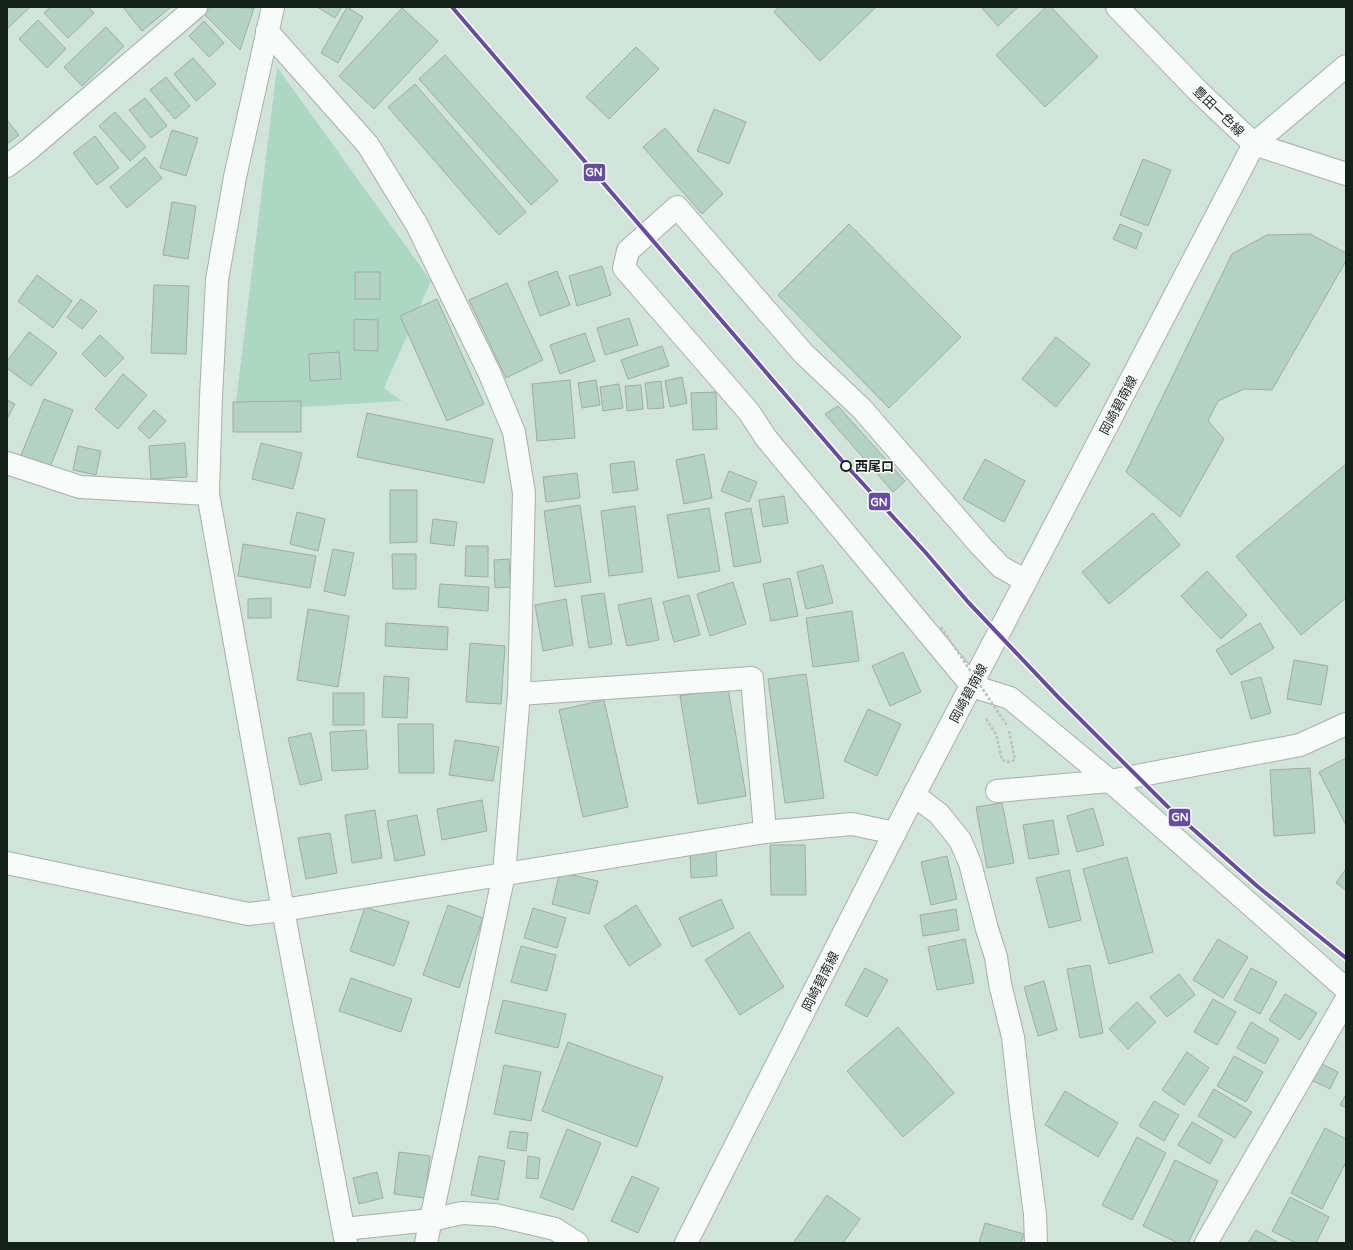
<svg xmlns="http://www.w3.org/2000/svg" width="1353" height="1250" viewBox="0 0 1353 1250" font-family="'Varela Round','Noto Sans JP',sans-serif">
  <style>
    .park { fill: #acd8c3 }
    .building { fill: #b4d2c4; stroke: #9eaca5 }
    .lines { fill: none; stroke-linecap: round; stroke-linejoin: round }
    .minor-casing { stroke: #a3b2aa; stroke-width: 24 }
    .major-casing { stroke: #a3b2aa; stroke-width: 24 }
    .path { stroke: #bac2be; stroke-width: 2.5; stroke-dasharray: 3 2; stroke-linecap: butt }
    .minor { stroke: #f8fbf9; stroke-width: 22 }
    .major { stroke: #f8fbf9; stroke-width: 22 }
    .path-bridge { stroke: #bac2be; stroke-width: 2.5; stroke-dasharray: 3 2; stroke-linecap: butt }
    .rail-1-casing { stroke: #fff; stroke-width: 7 }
    .rail-1 { stroke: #654e9e; stroke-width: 4 }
    .stop-dot { fill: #fff; stroke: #14211b; stroke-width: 2 }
    .labels { text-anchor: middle; stroke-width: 3; stroke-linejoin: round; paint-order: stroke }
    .street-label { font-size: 13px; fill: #14211b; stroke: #fff }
    .stop-label { font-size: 13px; font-weight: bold; fill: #14211b; stroke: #fff; text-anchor: start }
    .line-badge { stroke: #fff; stroke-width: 1.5 }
    .badge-label { font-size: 11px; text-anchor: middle; font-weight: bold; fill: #fff }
  </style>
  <rect width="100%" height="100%" fill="#d1e4da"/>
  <path class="park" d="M277,67L431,281L384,388L402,401L301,407L236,402Z"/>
  <g class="building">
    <path d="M7,7H30L7,29Z"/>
    <path d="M50,7H88L94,13L68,38L44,13Z"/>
    <path d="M123,7H171L142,31Z"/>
    <path d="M211,7L254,8L240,50L204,14Z"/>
    <path d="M317,7H342L335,18Z"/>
    <path d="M347,7L363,17L338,63L321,53Z"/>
    <path d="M779,7H876L820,61L774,12Z"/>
    <path d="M981,7H1018L998,26Z"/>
    <path d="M1046,7H1051L1098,57L1045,107L996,55Z"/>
    <path d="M402,8L438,41L374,109L339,76Z"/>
    <path d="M38,20L66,49L47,68L19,39Z"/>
    <path d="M204,21L224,43L209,57L189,36Z"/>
    <path d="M106,27L124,46L82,86L64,67Z"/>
    <path d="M636,47L659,69L609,119L586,97Z"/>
    <path d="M445,55L558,181L531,205L419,79Z"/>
    <path d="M193,58L216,84L196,101L174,74Z"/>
    <path d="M166,77L190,106L175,119L150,90Z"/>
    <path d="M415,84L526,212L499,235L388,107Z"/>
    <path d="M145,98L167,126L151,138L129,110Z"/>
    <path d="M714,109L746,122L729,164L697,151Z"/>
    <path d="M115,112L146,147L130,161L99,126Z"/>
    <path d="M7,120L19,135L7,144Z"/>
    <path d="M665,128L723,194L702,214L643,147Z"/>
    <path d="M172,130L198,138L186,176L160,168Z"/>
    <path d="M95,136L119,168L97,185L73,153Z"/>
    <path d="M145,157L162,178L127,208L110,187Z"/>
    <path d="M1143,159L1171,170L1148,226L1120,215Z"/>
    <path d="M172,202L196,206L188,259L163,255Z"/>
    <path d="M849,224L961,337L889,408L778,295Z"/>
    <path d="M1120,224L1142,233L1136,249L1113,239Z"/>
    <path d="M1310,234L1346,253V261L1272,390L1244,389L1218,401L1208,421L1224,439L1180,517L1126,472L1232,254L1267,235Z"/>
    <path d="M602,266L611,295L577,306L569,276Z"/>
    <path d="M557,271L570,305L540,316L528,282Z"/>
    <rect x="355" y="272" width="25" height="27"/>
    <path d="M37,275L72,301L53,328L18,301Z"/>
    <path d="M507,283L543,360L506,378L469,300Z"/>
    <path d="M154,285L189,286L186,354L151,353Z"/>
    <path d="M81,299L97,311L82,329L67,317Z"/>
    <path d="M437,299L484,404L447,421L400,316Z"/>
    <path d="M629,318L638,345L605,355L597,328Z"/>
    <path d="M354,319L378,320V351L354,350Z"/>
    <path d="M29,332L57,353L31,386L7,368V361Z"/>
    <path d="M585,333L595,361L560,374L550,345Z"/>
    <path d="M100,335L124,358L105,377L82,354Z"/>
    <path d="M1056,337L1090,364L1056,407L1022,379Z"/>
    <path d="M662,346L669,366L628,379L621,360Z"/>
    <path d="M339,352L341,379L310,381L309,354Z"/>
    <path d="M123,374L147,395L118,429L95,409Z"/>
    <path d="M682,377L687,403L670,407L665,381Z"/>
    <path d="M570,380L575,438L537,441L532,384Z"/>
    <path d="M596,380L600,405L582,408L578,383Z"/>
    <path d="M661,381L664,408L648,409L645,383Z"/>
    <path d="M619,384L623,408L603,411L600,387Z"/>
    <path d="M641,385L643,409L627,411L625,386Z"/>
    <path d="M716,392L717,429L693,430L691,393Z"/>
    <path d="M44,399L73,410L48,472L19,460Z"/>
    <path d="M7,400L15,404L7,419Z"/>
    <path d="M301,401V432H233V402Z"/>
    <path d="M838,406L905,481L893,492L825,414Z"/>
    <path d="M154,410L166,421L149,439L138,428Z"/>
    <path d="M367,413L493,439L484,483L357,457Z"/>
    <path d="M185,443L187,477L151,479L149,446Z"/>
    <path d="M261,443L302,453L293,489L252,479Z"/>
    <path d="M78,446L101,451L96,475L73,470Z"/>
    <path d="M704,454L712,498L684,504L676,460Z"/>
    <path d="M985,459L1025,481L1004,522L963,499Z"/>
    <path d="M634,461L638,490L613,493L610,464Z"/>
    <path d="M1346,464V598L1301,635L1236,556Z"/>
    <path d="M729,471L757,482L749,502L721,491Z"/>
    <path d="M577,473L580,498L546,502L543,477Z"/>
    <path d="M390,490H417V542L390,543Z"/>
    <path d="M784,496L788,523L763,527L759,500Z"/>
    <path d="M580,505L591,582L555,587L544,511Z"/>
    <path d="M635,506L643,572L609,576L601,511Z"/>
    <path d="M709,508L720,571L678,578L667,515Z"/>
    <path d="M751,508L761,562L734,567L725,513Z"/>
    <path d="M297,512L325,519L318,551L290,544Z"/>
    <path d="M1153,513L1180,545L1109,604L1082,572Z"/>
    <path d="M433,519L457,522L454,546L430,543Z"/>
    <path d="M243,544L316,556L310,588L238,576Z"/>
    <path d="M466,546H488V577L465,576Z"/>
    <path d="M333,549L354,553L345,596L324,591Z"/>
    <path d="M392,554H416V589H393Z"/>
    <path d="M509,559L511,587L495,588L494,560Z"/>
    <path d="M823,565L833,603L806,609L797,572Z"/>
    <path d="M1207,571L1247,615L1221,639L1181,596Z"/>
    <path d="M790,578L798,616L771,621L763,584Z"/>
    <path d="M733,582L746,624L710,636L697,594Z"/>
    <path d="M440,584L489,587L488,611L438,607Z"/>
    <path d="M604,593L612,644L589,648L581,596Z"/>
    <path d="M689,595L700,635L674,642L663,602Z"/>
    <path d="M271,598V618H248V599Z"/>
    <path d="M651,598L659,640L627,646L618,605Z"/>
    <path d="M566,599L573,645L543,651L535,605Z"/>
    <path d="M308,609L349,616L338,687L297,680Z"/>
    <path d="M852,611L859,661L813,667L806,618Z"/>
    <path d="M386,623L448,627L447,650L385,646Z"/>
    <path d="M1260,623L1274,648L1231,675L1216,650Z"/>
    <path d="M470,643L505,646L501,704L466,702Z"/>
    <path d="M903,652L921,692L890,706L872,666Z"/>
    <path d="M1294,660L1328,666L1321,705L1287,699Z"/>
    <path d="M806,674L824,798L785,803L768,679Z"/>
    <path d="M384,676L409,678L407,718L382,717Z"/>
    <path d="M1261,677L1271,713L1251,719L1241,682Z"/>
    <path d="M728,688L746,796L698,804L680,696Z"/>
    <rect x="333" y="693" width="31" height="32"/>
    <path d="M604,700L628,807L583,817L559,710Z"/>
    <path d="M868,709L901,724L877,776L844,761Z"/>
    <path d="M398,724H433L434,773H399Z"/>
    <path d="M366,730L368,769L332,771L330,732Z"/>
    <path d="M311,733L322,780L300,785L288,738Z"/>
    <path d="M455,740L499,747L493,781L449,775Z"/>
    <path d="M1346,758V825L1319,772Z"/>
    <path d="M1310,768L1315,833L1274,836L1270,770Z"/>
    <path d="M482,800L487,831L442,840L437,809Z"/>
    <path d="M1002,803L1014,863L987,868L976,807Z"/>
    <path d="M1093,808L1104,845L1077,852L1067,816Z"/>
    <path d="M375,810L382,858L352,863L345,815Z"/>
    <path d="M417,815L425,855L395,861L387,821Z"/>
    <path d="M1053,820L1059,854L1029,859L1023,825Z"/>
    <path d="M330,833L337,873L306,879L298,838Z"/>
    <path d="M770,845H805L806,895H771Z"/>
    <path d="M716,851L717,876L691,878L690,853Z"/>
    <path d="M947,856L957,899L931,905L921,862Z"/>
    <path d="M1127,857L1153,952L1109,964L1083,869Z"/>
    <path d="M1346,869V890L1336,883Z"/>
    <path d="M1069,870L1081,920L1049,928L1036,878Z"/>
    <path d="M560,872L598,881L589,914L552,904Z"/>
    <path d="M721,899L734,928L692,947L679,918Z"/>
    <path d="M448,905L483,918L459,988L423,975Z"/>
    <path d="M636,905L661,945L629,966L604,926Z"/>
    <path d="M365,907L409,922L394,966L350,951Z"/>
    <path d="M533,908L566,918L557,948L524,938Z"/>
    <path d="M956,909L959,930L923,936L920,915Z"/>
    <path d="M749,932L784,987L740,1015L705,960Z"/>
    <path d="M965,939L974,983L937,990L928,947Z"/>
    <path d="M1218,939L1248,957L1223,998L1193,980Z"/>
    <path d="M521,946L556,955L547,991L511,982Z"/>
    <path d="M1090,965L1103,1033L1080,1038L1067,969Z"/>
    <path d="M865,968L888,980L867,1017L845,1005Z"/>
    <path d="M1251,968L1277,982L1260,1014L1234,1000Z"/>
    <path d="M1179,974L1195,995L1167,1017L1150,997Z"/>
    <path d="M351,978L412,999L401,1032L339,1011Z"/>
    <path d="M1044,981L1057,1030L1038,1036L1024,987Z"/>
    <path d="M1285,994L1317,1013L1300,1040L1269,1020Z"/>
    <path d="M1213,999L1236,1012L1217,1045L1194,1032Z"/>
    <path d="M503,1000L566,1014L558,1048L495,1033Z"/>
    <path d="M1137,1002L1156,1022L1128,1049L1109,1029Z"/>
    <path d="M1251,1022L1279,1039L1265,1064L1237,1048Z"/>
    <path d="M898,1027L954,1093L903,1137L847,1071Z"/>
    <path d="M568,1042L663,1077L637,1147L542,1111Z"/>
    <path d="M1187,1052L1209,1068L1184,1105L1162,1090Z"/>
    <path d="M1234,1056L1263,1072L1246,1102L1217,1086Z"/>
    <path d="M1318,1062L1338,1072L1330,1089L1309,1079Z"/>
    <path d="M504,1065L541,1072L531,1121L494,1114Z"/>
    <path d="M1214,1089L1252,1112L1235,1138L1198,1116Z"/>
    <path d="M1065,1091L1118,1123L1098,1157L1045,1125Z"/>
    <path d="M1346,1094V1108L1340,1105Z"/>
    <path d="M1154,1101L1179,1115L1164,1141L1139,1126Z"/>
    <path d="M1192,1122L1223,1140L1210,1164L1178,1145Z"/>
    <path d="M1325,1128L1346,1139V1162L1322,1209L1291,1193Z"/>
    <path d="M567,1129L601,1143L573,1210L540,1197Z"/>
    <path d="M510,1131L528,1133L526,1151L507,1148Z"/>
    <path d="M1137,1137L1166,1153L1132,1220L1102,1205Z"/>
    <path d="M399,1152L430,1156L425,1198L394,1194Z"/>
    <path d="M479,1156L505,1161L498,1200L471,1195Z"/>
    <path d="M528,1156L540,1158L538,1179L526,1178Z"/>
    <path d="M1175,1160L1218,1181L1188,1243H1178L1143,1226Z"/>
    <path d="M377,1172L383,1198L359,1204L353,1178Z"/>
    <path d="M632,1176L659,1188L638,1233L611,1221Z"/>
    <path d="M827,1195L860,1219L843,1243H793Z"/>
    <path d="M1290,1197L1329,1217L1316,1243H1296L1272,1231Z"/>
    <path d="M985,1223L1024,1234L1021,1243H979Z"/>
    <path d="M1256,1230L1279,1243H1248Z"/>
  </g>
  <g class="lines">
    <g class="minor-casing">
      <g id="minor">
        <path d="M273,7L235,177L217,280L211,397L208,494L283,910L346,1243"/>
        <path d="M267,31L368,145L417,225L489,372L514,432L524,493L519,694L504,874L426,1243"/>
        <path d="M1254,144L1346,66"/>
        <path d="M7,166L27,151L196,7"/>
        <path d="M7,463L80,487L208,494"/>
        <path d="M1026,581L1001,567L980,545L862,409L803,353L677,207L628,251L624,268L749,412L766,438L972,686L1010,698L1110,781L1346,989"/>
        <path d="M519,694L752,678L765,832"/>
        <path d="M997,791L1110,781L1300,745L1346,724"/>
        <path d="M914,795L939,814L960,840L970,863L987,929L996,957L1000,984L1013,1037L1021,1109L1035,1214L1036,1243"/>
        <path d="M7,863L248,914L283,910L765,832L852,824L895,833"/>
        <path d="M344,1229L431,1220L462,1213L495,1215L555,1229L577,1243"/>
        <path d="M1206,1243L1346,1000"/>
      </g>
    </g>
    <g class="major-casing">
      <g id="major">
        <path d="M1117,7L1198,91L1254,144L1346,174"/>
        <path d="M686,1243L914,795L1254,144"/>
      </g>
    </g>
    <path class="path" d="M986,719L996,734L1002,760L1008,762L1015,760L1009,731"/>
    <use href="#minor" class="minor"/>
    <use href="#major" class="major"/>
    <path class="path-bridge" d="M941,627L1008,727"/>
    <g class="rail-1-casing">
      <path id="rail-1" d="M452,7L844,463L926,553L968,602L1058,697L1167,806L1257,886L1346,958"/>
    </g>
    <use href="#rail-1" class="rail-1"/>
  </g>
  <circle class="stop-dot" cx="846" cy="466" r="5"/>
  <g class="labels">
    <g class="street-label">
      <text transform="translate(1219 111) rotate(44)" y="5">豊田一色線</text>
      <text transform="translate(1118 405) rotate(-62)" y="5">岡崎碧南線</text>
      <text transform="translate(968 693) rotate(-62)" y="5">岡崎碧南線</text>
      <text transform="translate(820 981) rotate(-63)" y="5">岡崎碧南線</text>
    </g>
    <g class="stop-label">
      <text x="855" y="471">西尾口</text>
    </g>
  </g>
  <g class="line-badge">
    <rect x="583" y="163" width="23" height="19" rx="4" fill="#654e9e"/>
    <rect x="868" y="492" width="23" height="19" rx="4" fill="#654e9e"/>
    <rect x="1168" y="808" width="23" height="19" rx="4" fill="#654e9e"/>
  </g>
  <g class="badge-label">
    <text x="594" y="176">GN</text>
    <text x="879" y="506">GN</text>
    <text x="1180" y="821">GN</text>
  </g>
  <rect width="1353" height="1250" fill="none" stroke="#14211b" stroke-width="16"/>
</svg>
